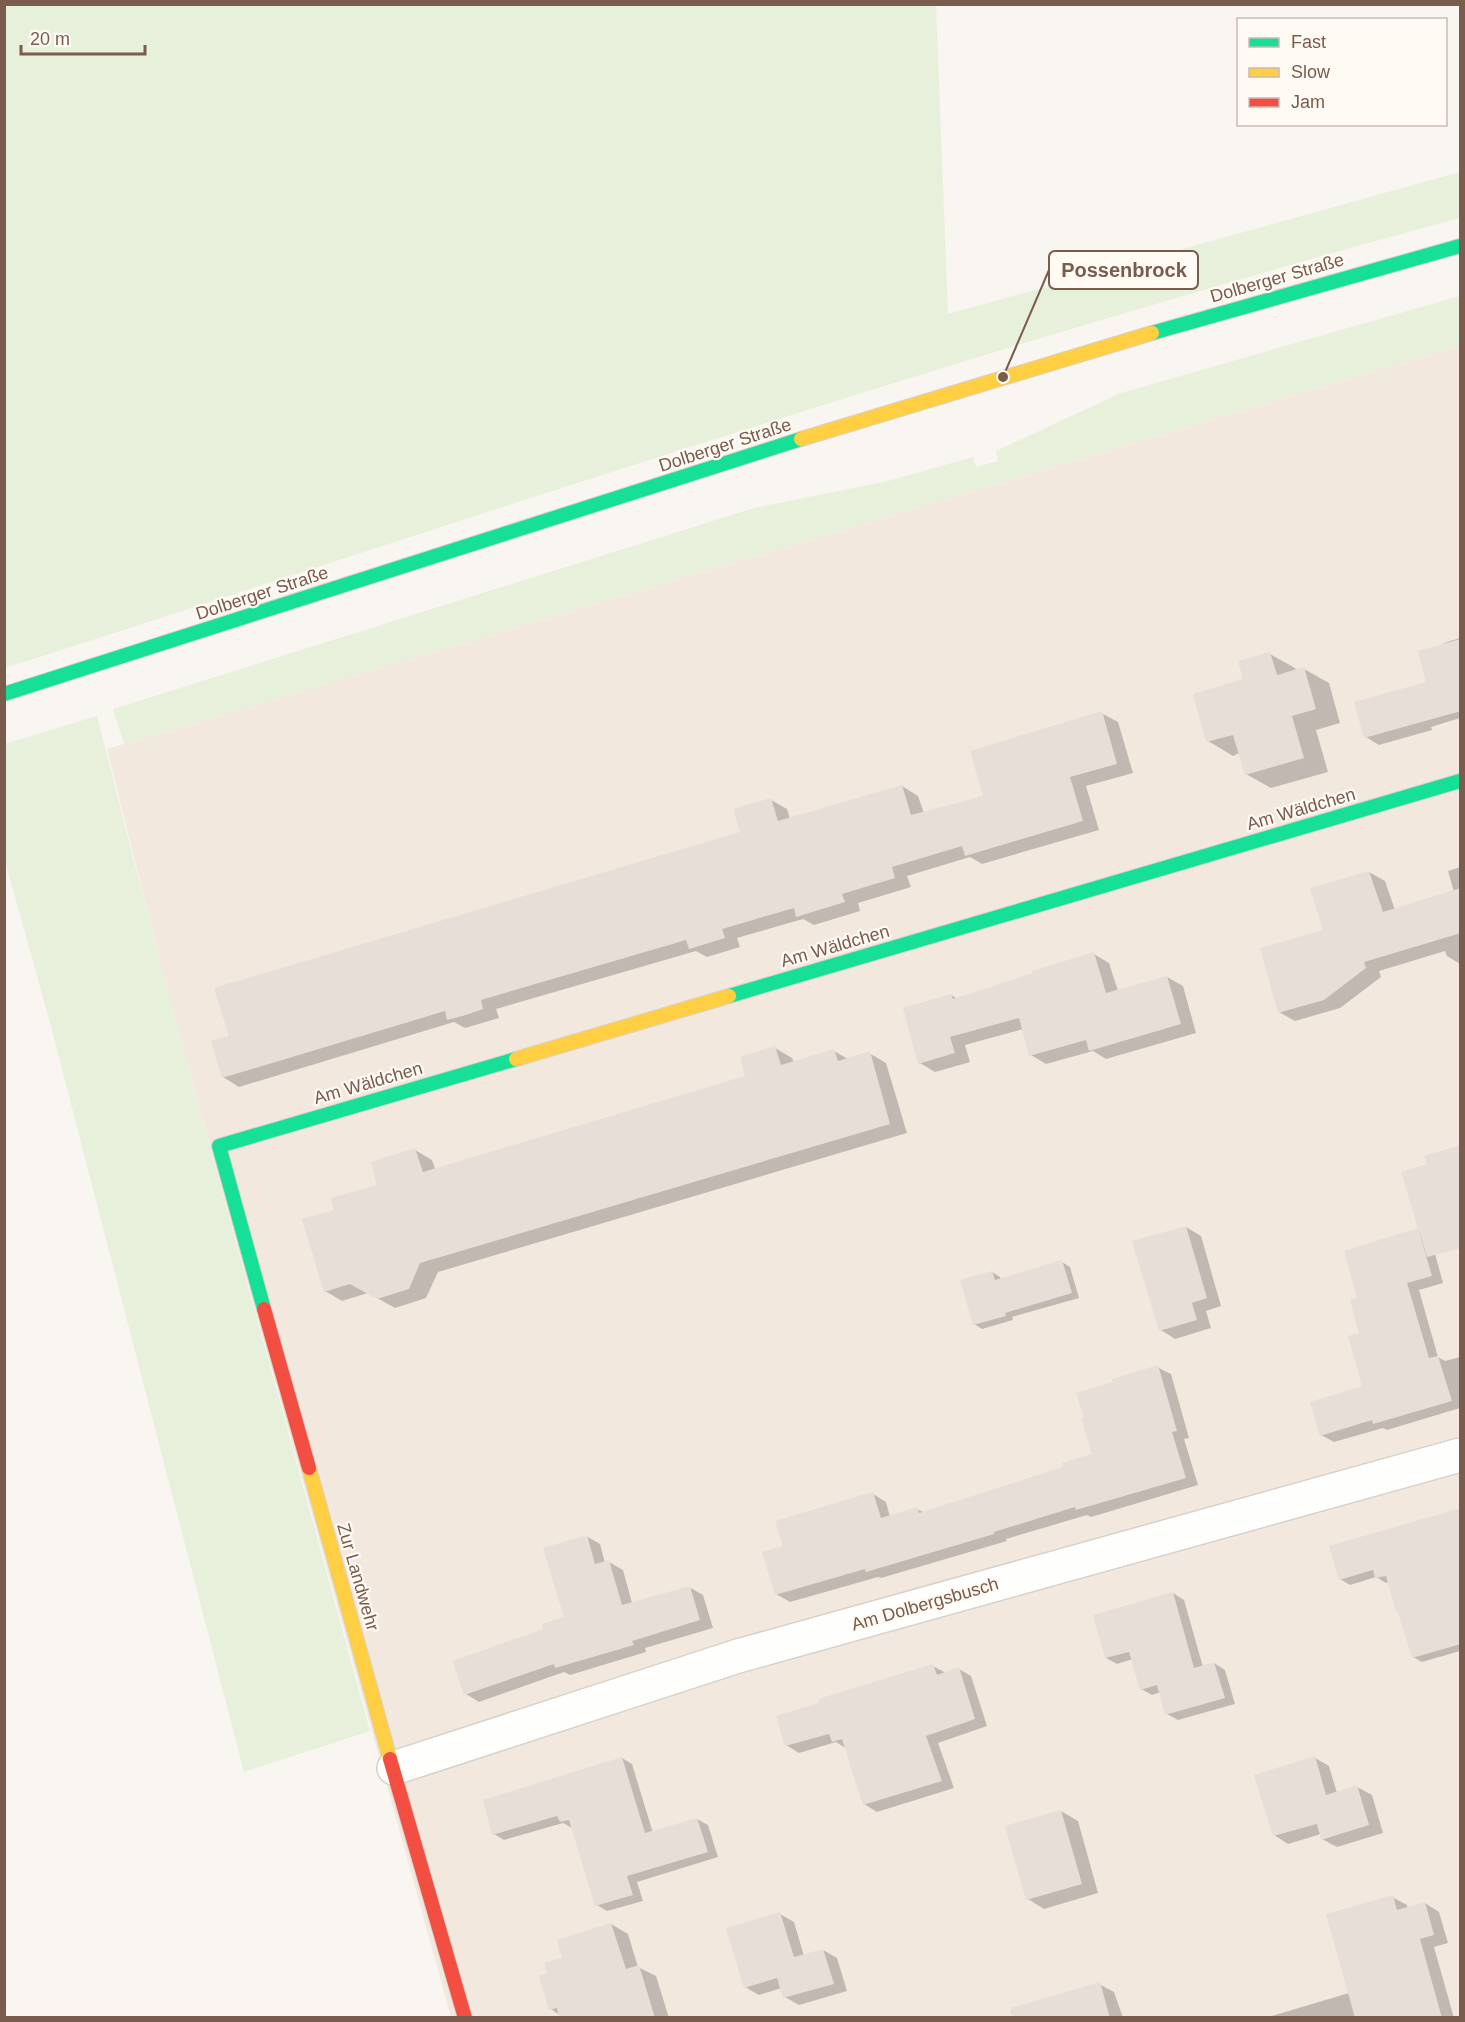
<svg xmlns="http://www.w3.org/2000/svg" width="1465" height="2022" viewBox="0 0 1465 2022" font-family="Helvetica,sans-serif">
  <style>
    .residential { fill: #f2e8de }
    .green { fill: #e7f0db }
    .shadow { fill: #0003 }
    .building { fill: #e6ded7 }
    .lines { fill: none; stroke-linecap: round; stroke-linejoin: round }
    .street-casing { stroke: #d7d1cb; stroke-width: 36 }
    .fast-casing { stroke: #d9d2cb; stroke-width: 16 }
    .slow-casing { stroke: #d9d2cb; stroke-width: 16 }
    .jam-casing { stroke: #d9d2cb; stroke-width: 16 }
    .street { stroke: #fefefd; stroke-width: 33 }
    .fast { stroke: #16e098; stroke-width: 14 }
    .slow { stroke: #ffcf43; stroke-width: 14 }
    .jam { stroke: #f24e42; stroke-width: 14 }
    .labels { text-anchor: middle; stroke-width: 4.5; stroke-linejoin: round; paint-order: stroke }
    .street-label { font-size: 18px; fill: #7a5c4d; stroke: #fffaf3 }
    .leader { fill: none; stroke: #7a5c4d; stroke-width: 2 }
    .callout-dot { fill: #7a5c4d; stroke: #fffaf3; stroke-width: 2 }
    .callout { fill: #fffaf3; stroke: #7a5c4d; stroke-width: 2 }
    .callout-label { font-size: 20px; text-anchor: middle; font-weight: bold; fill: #7a5c4d }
  </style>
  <rect width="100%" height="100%" fill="#f9f5f0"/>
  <path class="residential" d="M1460,345V2017H451L166,986L107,749Z"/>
  <g class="green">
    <path d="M5,4L936,5L948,314L1460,172V218C970,350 488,513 5,668Z"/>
    <path d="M1460,296V345L124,744L113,709L754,508L888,481L973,457L976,467L998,461L996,451L1121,393Z"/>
    <path d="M97,716L166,986L370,1731L244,1772L49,1019L5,861L4,744Z"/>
  </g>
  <g class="shadow">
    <path d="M1460,638V718L1431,727L1432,730L1379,745L1366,737L1427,683L1444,643Z"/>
    <path d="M1270,654L1295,668L1296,671L1304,669L1329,683L1340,723L1316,730L1328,772L1271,788L1246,774L1240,753L1233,756L1208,741L1245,680Z"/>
    <path d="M1101,713L1118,722L1133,773L1086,786L1099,830L982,864L970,857L907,876L911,887L858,903L860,911L814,925L803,919L737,938L740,947L707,957L696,951L496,1009L499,1018L465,1028L454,1022L239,1087L223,1077L742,833L771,800L787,809L790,819L902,786L918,796L924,813L985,797Z"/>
    <path d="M1460,867V964L1447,956L1445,951L1379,971L1381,977L1340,1008L1295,1021L1279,1012L1324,931L1369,872L1385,881L1395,910L1454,892L1448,871Z"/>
    <path d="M1094,954L1109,963L1118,991L1167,977L1183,986L1196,1033L1106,1059L1093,1051L1046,1064L1031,1055L1023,1029L965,1045L970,1062L935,1072L920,1063L951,995L958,999Z"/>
    <path d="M775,1048L792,1058L794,1063L834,1051L848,1059L869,1053L886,1063L907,1133L438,1272L426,1298L395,1308L368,1293L342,1301L325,1291L336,1211L379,1186L415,1150L432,1160L435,1169L747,1077Z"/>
    <path d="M1460,1147L1430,1235L1443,1283L1419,1290L1438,1357L1445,1361L1460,1357V1408L1387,1430L1383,1428L1334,1442L1321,1435L1364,1387L1359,1299L1418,1230L1420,1232L1429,1165Z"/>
    <path d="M1186,1227L1201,1236L1221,1306L1206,1311L1211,1328L1175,1339L1161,1330Z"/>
    <path d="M1062,1262L1070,1267L1079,1298L1012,1317L1013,1320L982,1329L974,1324L992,1272L1000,1277L1001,1280Z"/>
    <path d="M1157,1367L1171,1374L1189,1438L1184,1439L1198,1485L1091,1517L1087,1515L1006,1539L1007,1541L881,1578L878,1577L790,1602L776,1594L784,1547L873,1494L886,1502L890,1517L917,1509L925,1513L1065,1468L1094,1455L1115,1383Z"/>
    <path d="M1460,1509V1651L1422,1662L1413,1657L1389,1582L1386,1583L1376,1577L1350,1585L1340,1579Z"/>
    <path d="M586,1536L600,1544L605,1563L609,1562L623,1570L632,1603L689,1587L703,1595L713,1628L645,1648L646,1652L570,1675L564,1672L479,1702L466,1694L545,1630L566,1618Z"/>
    <path d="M1173,1593L1184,1600L1203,1667L1214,1663L1225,1670L1235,1704L1178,1720L1167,1714L1161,1692L1152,1695L1141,1689L1133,1659L1117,1664L1106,1658Z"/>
    <path d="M933,1666L946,1673L959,1669L971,1676L987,1726L938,1743L954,1788L877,1812L864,1804L847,1749L836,1742L799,1753L786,1745Z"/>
    <path d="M622,1758L632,1764L653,1833L697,1819L708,1825L718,1857L637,1882L643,1901L607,1911L597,1905L572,1828L563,1823L504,1840L494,1834Z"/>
    <path d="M1315,1758L1329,1766L1337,1793L1357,1787L1372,1795L1383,1833L1337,1847L1322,1839L1321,1834L1288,1844L1274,1835Z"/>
    <path d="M1061,1811L1078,1821L1098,1893L1044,1909L1028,1899Z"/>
    <path d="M1392,1897L1407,1905L1408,1909L1425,1903L1439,1912L1448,1943L1434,1947L1454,2018H1265L1349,1993Z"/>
    <path d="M780,1914L794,1922L804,1956L823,1950L837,1958L847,1991L799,2005L785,1997L782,1988L759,1995L745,1987Z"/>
    <path d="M611,1924L628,1934L638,1967L656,1976L669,2018H564L551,2009L549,1974L564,1958Z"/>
    <path d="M1099,1984L1114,1992L1123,2018H1013L1011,2010Z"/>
  </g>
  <g class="building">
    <path d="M1461,639V711L1364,738L1354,702L1426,682L1418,651Z"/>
    <path d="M1270,652L1277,675L1304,667L1316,709L1292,716L1304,758L1245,775L1233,735L1206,742L1193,694L1243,679L1238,661Z"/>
    <path d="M1102,711L1117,764L1070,777L1083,821L965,856L962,846L892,867L895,878L842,894L845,902L796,917L794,908L722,929L725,938L689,949L686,940L481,1000L483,1009L466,1015L447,1020L445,1011L222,1078L211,1041L229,1036L214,988L740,832L733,809L771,798L778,821L902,785L911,815L983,796L970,751Z"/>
    <path d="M1369,871L1383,912L1461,888V933L1364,962L1366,968L1324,1000L1278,1013L1260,948L1323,930L1310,888Z"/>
    <path d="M1094,952L1106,993L1167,976L1181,1024L1089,1051L1086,1040L1029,1056L1019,1018L950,1037L955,1053L918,1064L903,1008L951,994L953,999L1033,973L1032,971Z"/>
    <path d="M775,1046L781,1065L834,1049L838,1061L870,1051L890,1124L420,1263L409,1289L377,1299L350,1284L324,1292L302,1219L334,1210L331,1198L377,1185L371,1162L415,1148L423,1172L745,1076L740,1057Z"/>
    <path d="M1461,1145V1248L1427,1257L1401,1172L1427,1164L1424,1156Z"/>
    <path d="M1186,1226L1207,1298L1192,1303L1197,1320L1159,1331L1132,1241Z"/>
    <path d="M1418,1228L1432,1276L1407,1283L1429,1358L1438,1356L1452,1401L1373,1424L1372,1420L1320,1436L1310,1402L1362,1386L1348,1336L1359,1333L1350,1300L1357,1298L1344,1251Z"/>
    <path d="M1062,1260L1072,1293L1005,1313L1006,1316L973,1325L960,1280L992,1271L995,1280Z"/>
    <path d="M1158,1365L1177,1431L1172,1432L1186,1478L1076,1510L1075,1507L994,1532V1534L866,1572L865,1569L775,1595L762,1552L783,1546L775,1521L873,1492L881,1518L917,1507L919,1513L1063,1467L1062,1463L1092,1454L1081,1418L1084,1417L1076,1393L1113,1382L1112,1379Z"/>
    <path d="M1461,1508V1644L1412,1658L1398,1612H1396L1386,1576L1375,1578L1373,1570L1339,1580L1329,1546Z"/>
    <path d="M587,1535L595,1564L609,1560L622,1605L690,1586L700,1620L632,1641L634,1645L555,1668L554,1664L464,1695L453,1661L543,1629L542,1624L564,1617L543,1548Z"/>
    <path d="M1173,1592L1194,1668L1214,1662L1225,1698L1165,1715L1157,1685L1140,1690L1129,1652L1105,1658L1093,1615Z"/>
    <path d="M933,1664L937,1675L959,1667L975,1719L926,1736L942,1781L863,1805L842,1739L832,1742L829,1734L785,1746L776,1716L819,1703L818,1699Z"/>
    <path d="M1315,1756L1326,1795L1357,1785L1369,1825L1321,1840L1317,1824L1273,1836L1254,1775Z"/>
    <path d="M622,1757L645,1833L697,1818L708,1852L627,1876L633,1895L595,1906L569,1820L560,1822L557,1816L492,1835L483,1800Z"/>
    <path d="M1061,1810L1082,1884L1026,1900L1005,1826Z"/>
    <path d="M1393,1895L1397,1910L1425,1902L1434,1935L1420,1939L1442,2018H1355L1326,1914Z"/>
    <path d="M780,1912L794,1957L823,1949L834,1984L783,1998L777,1978L744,1988L726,1928Z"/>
    <path d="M611,1923L626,1969L639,1965L655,2018H559L557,2008L549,2010L539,1976L547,1973L544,1963L562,1958L557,1940Z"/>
    <path d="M1100,1982L1110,2018H1012L1011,2008Z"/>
  </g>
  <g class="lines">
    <g class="street-casing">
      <path id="street" d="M394,1768L738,1656L1460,1455"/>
    </g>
    <g class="fast-casing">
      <g id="fast">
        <path d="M1152,333L1460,246"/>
        <path d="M4,694L801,439"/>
        <path d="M729,996L1460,781"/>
        <path d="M264,1309L219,1146L516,1059"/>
      </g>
    </g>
    <g class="slow-casing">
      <g id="slow">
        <path d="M801,439L1152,333"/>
        <path d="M516,1059L729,996"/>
        <path d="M309,1468L390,1759"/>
      </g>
    </g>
    <g class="jam-casing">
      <g id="jam">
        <path d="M264,1309L309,1468"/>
        <path d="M390,1759L465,2018"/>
      </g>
    </g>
    <use href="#street" class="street"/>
    <use href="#fast" class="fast"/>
    <use href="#slow" class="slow"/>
    <use href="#jam" class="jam"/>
  </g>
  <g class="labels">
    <g class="street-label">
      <text transform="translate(1277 278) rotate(-16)" y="6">Dolberger Straße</text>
      <text transform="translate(725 445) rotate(-18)" y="6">Dolberger Straße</text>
      <text transform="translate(262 593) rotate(-18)" y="6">Dolberger Straße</text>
      <text transform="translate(1301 809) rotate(-16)" y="6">Am Wäldchen</text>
      <text transform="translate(835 946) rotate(-16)" y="6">Am Wäldchen</text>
      <text transform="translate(368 1083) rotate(-16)" y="6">Am Wäldchen</text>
      <text transform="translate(358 1577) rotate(74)" y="6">Zur Landwehr</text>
      <text transform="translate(925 1604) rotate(-16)" y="6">Am Dolbergsbusch</text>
    </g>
  </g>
  <path class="leader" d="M1003 377L1049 270"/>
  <circle class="callout-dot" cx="1003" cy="377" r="6"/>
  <rect class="callout" x="1049" y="251" width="149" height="38" rx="6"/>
  <g class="callout-label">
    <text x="1124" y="277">Possenbrock</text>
  </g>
  <rect width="1465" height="2022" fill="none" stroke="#7a5c4d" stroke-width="12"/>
  <rect x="1237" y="18" width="210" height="108" fill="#fffaf3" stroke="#cabbb1" stroke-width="1.5"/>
  <rect x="1249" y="38" width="30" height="9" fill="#16e098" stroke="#cabbb1" stroke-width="1.5"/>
  <text x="1291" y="48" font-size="18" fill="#7a5c4d">Fast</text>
  <rect x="1249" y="68" width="30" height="9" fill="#ffcf43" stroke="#cabbb1" stroke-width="1.5"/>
  <text x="1291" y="78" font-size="18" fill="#7a5c4d">Slow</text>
  <rect x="1249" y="98" width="30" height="9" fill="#f24e42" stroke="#cabbb1" stroke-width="1.5"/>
  <text x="1291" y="108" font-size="18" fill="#7a5c4d">Jam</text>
  <path d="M21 45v9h124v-9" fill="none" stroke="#7a5c4d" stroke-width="3"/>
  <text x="30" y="45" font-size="18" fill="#7a5c4d" stroke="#fffaf3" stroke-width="4.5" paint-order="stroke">20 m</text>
</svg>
